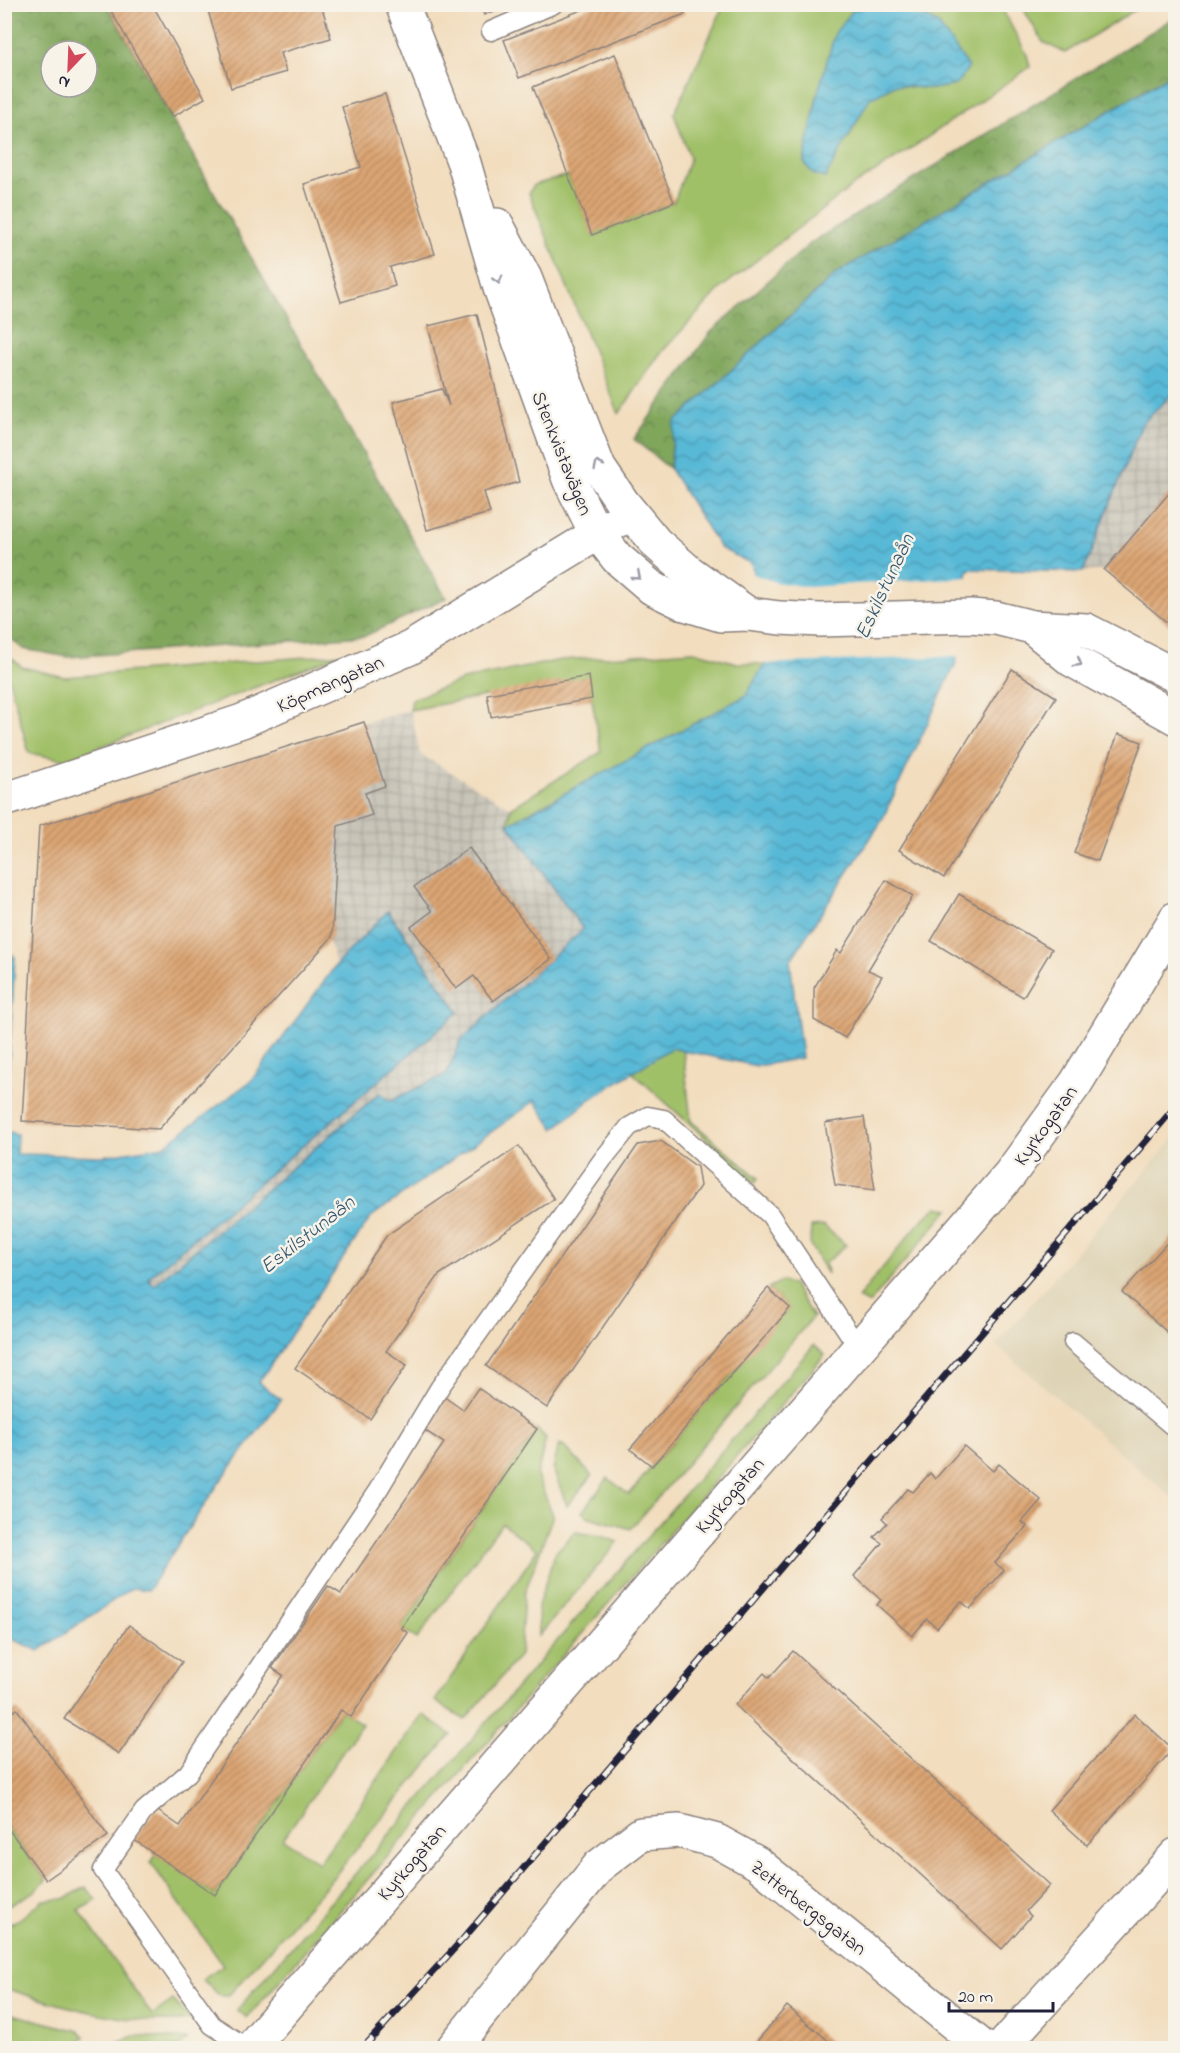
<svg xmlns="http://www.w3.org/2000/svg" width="1180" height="2053" viewBox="0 0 1180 2053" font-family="'Indie Flower',sans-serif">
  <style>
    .built { fill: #ded3b5 }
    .industrial { fill: url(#industrial-grid) }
    .grass { fill: #a0c068; stroke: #617152; stroke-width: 1.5 }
    .forest { fill: url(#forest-crowns); stroke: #51644c; stroke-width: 1.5; fill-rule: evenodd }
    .water { fill: url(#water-waves); stroke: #3e6e89; stroke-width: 1.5 }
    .pier { fill: #f2ddbe }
    .building { fill: url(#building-hatch) }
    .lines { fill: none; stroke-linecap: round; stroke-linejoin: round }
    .service-casing { stroke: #8a807c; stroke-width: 21 }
    .minor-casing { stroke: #8a807c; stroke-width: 36 }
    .tertiary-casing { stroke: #8a807c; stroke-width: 36 }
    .secondary-casing { stroke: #8a807c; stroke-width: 36 }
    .service { stroke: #fff; stroke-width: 18 }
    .minor { stroke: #fff; stroke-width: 33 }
    .tertiary { stroke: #fff; stroke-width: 33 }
    .secondary { stroke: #fff; stroke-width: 33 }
    .rail-casing { stroke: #22223b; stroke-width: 7 }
    .rail { stroke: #f7f3e8; stroke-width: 4.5; stroke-dasharray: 14; stroke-linecap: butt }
    .oneway { stroke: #9c9ca7 }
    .labels { text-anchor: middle; stroke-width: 5; stroke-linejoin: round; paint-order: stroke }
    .street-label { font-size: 20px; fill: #22223b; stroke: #f7f3e8 }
    .water-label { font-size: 21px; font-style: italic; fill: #355772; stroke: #f7f3e8 }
  </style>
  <defs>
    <pattern id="industrial-grid" width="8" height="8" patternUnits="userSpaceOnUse" patternTransform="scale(1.5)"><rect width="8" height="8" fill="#c8c4b8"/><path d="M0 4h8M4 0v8" fill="none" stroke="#aca89f"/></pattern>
    <pattern id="forest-crowns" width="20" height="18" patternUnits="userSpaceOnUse" patternTransform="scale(1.5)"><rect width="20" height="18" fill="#80a65c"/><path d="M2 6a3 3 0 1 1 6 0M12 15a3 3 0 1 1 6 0" fill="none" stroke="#68874d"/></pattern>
    <pattern id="water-waves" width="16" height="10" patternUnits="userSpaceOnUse" patternTransform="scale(1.5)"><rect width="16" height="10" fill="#59b9d7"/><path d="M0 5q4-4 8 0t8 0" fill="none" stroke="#4996b0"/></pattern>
    <pattern id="building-hatch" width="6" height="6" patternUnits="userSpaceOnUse" patternTransform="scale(1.5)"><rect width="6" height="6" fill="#dca573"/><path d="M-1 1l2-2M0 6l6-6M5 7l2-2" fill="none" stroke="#b28660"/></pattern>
  </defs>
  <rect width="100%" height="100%" fill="#f7f3e8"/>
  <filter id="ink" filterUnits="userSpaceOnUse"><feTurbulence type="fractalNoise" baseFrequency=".0167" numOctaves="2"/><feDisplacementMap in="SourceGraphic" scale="12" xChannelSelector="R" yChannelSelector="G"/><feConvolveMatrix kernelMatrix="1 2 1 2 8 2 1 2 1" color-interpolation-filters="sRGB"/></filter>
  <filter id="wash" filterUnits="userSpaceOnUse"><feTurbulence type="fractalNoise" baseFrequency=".008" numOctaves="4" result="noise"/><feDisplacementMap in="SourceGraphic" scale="24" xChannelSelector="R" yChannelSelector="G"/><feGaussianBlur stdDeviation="1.35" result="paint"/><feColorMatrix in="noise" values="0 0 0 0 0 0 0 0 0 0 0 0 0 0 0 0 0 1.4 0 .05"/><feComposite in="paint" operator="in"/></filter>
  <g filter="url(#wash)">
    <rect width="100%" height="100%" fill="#f2ddbe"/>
    <path class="built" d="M1175,1137V1500L996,1345Z"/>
    <g class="industrial">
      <path d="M1175,391V630L1104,570L1083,572L1142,424Z"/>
      <path d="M410,710L420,754L511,808L508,824L583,928L461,1040L447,1074L390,1101L380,1094L153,1285L148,1278L388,911L336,965L329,940L167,855L147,791L364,722Z"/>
    </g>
    <g class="grass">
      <path d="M724,5H867L854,9L818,92L804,162L849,137L869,98L894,85L932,89L937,23L901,5H1000L1027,55L1030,67L903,154L854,185L721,288L659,355L619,414L529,193L534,185L568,175L593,234L674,202L690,158L674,114Z"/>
      <path d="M1021,5H1143L1065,53L1043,42Z"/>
      <path d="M694,651L737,663L765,664L746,696L508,824L511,808L601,752L588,677L410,710L412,699L463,680L561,660Z"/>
      <path d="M4,652L22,667L65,677L342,654L66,760L29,753L5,665Z"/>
      <path d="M671,1047L683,1050L691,1121L758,1178L755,1183L632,1072Z"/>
      <path d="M937,1207L949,1209L869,1304L858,1298L920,1222Z"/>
      <path d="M824,1226L846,1245L825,1263L827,1274L810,1245L811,1227Z"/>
      <path d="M782,1281L793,1285L813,1317L631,1529L589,1517L582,1512L608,1478L629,1495L652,1466L789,1308L768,1288Z"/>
      <path d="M814,1345L825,1355L247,2018L237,2010Z"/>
      <path d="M537,1429L546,1438L537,1476L553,1515L524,1595L520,1655L465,1720L435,1701L537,1550L502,1523L417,1639L401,1628Z"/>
      <path d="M559,1444L564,1446L592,1476L567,1506L553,1469Z"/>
      <path d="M575,1532L601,1536L618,1542L539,1636L538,1606L555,1553Z"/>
      <path d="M341,1710L362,1724L283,1839L319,1863L423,1714L451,1735L326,1886L228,1996H220L202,1979L223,1965L151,1863L156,1854L215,1895Z"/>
      <path d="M4,1823L46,1880L34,1892L5,1908Z"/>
      <path d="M86,1887L97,1900L79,1910L152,2015L173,2000L191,2020C133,2027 60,2006 5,1988V1927L21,1918L43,1900L64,1899Z"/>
      <path d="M4,2012L79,2031L85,2037L69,2048H5Z"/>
      <path d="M134,2036L187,2039L178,2048H105Z"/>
    </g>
    <g class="forest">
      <path d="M8,4L107,5L446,598L365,636L68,657L23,649L5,634L4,6ZM51,51H87V87H51Z"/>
      <path d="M1175,17V72L837,273L675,422L670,469L634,439L710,333L812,242Z"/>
    </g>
    <g class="water">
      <path d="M867,4L901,5L937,23L969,67L956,85L932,89L894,85L870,98L825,178L813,174L804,162L818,92L835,33L854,9Z"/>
      <path d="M1175,72V391L1142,424L1083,572L968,569L956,663L881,822L790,961L802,1058L757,1066L671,1048L592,1098L554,1129L535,1101L371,1217L259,1382L281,1400L219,1483L148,1590L132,1588L39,1651L5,1636L4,948L15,957L5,1131L17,1134L16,1154L103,1156L164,1146L252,1080L336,965L388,911L459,1012L148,1278L154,1285L380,1093L390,1101L447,1074L461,1040L583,929L508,824L745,696L765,664L752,564L720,548L670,469L675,422L837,273Z"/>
    </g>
    <path class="pier" d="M750,573L775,582L808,587L970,577L959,656L762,664Z"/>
    <g id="blocks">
      <g class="building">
        <path d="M107,4H152L205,98L172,117Z"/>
        <path d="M206,4H321L331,38L280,53L286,72L231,88Z"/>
        <path d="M479,4H510V5L484,15Z"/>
        <path d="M597,4H681L685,14L519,78L504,40Z"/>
        <path d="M615,54L674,202L592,235L533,87Z"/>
        <path d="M385,94L435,254L390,267L395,286L341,302L304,184L361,167L342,107Z"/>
        <path d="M477,314L519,482L484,492L490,513L427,530L393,402L442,389L449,406L428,326Z"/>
        <path d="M1176,485V630L1104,570Z"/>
        <path d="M1012,669L1056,697L944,878L899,850Z"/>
        <path d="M589,676L592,699L491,717L487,694Z"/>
        <path d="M364,722L385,786L365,793L372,815L338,826L332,937L159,1129L22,1121L39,826Z"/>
        <path d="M1118,734L1142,742L1098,861L1074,853Z"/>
        <path d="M469,848L551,959L493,1001L474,976L456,989L411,927L432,911L414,887Z"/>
        <path d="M886,880L913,896L868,970L882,976L845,1038L814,1020V988L837,950L841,953Z"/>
        <path d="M959,894L1052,949L1023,997L931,941Z"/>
        <path d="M864,1117L875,1190L835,1185L825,1123Z"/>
        <path d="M661,1141L697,1167L700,1186L547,1408L486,1366L638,1145Z"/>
        <path d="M519,1146L554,1199L439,1275L386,1351L407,1365L370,1419L295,1368L387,1235Z"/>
        <path d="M1176,1233V1340L1122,1292Z"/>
        <path d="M768,1288L790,1308L652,1466L630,1449Z"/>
        <path d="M478,1388L537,1429L401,1628L408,1633L351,1717L341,1710L215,1895L134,1840L155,1809L180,1826L283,1675L272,1668L328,1586L341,1594L444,1443L421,1428L443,1396L463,1410Z"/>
        <path d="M964,1446L993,1471L999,1464L1041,1500L1022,1522L1027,1526L995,1563L1004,1570L970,1609L961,1601L937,1628L927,1619L912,1636L877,1605L881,1600L854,1576L882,1543L874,1537L887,1523L882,1518L908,1489L913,1492L930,1473L935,1479Z"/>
        <path d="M129,1625L182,1662L119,1754L64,1719Z"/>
        <path d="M793,1651L1050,1885L1026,1911L1031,1916L1002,1949L735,1705L764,1673L769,1678Z"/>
        <path d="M17,1709L108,1836L46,1880L4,1823V1718Z"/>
        <path d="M1135,1714L1173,1749L1087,1845L1049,1810Z"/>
        <path d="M787,2006L837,2048H751Z"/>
      </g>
    </g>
  </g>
  <g filter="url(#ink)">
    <use href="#blocks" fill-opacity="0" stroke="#8a807c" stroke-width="1.5"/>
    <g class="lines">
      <g class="service-casing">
        <g id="service">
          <path d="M491,31L554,4"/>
          <path d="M1073,1342L1176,1429"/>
          <path d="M247,2048L212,2025L103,1870L144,1811L188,1773L378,1490L440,1387L603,1159L629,1127L648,1116L664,1119L770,1215L858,1347"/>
        </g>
      </g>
      <g class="minor-casing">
        <g id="minor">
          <path d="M453,2048L599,1866L641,1834L679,1831L717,1841L757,1863L984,2048"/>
          <path d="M1001,2048L1176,1855"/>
        </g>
      </g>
      <g class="tertiary-casing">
        <g id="tertiary">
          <path d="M4,800L242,721L410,648L631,513"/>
          <path d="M252,2048L258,2039L1010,1174L1076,1083L1176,918"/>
        </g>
      </g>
      <g class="secondary-casing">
        <g id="secondary">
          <path d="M402,4L464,163L500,288L569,479L593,527L617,558L652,588L685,604L721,615L748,614L780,618L820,620L970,616L996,618L1032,627L1086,630L1176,676"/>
          <path d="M497,225L525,278L599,468L623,503L656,543L689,572L748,614"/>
          <path d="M1032,627L1072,660L1176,718"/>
        </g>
      </g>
      <use href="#service" class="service"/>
      <use href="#minor" class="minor"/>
      <use href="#tertiary" class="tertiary"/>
      <use href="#secondary" class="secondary"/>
      <g class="rail-casing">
        <path id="rail" d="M363,2048L463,1939L1176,1106"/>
      </g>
      <use href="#rail" class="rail"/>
    </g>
    <defs><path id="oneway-chevron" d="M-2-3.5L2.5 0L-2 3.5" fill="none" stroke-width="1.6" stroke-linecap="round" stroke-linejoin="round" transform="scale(1.5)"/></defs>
    <g class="oneway">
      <use href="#oneway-chevron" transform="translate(498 280) rotate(74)"/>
      <use href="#oneway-chevron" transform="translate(598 465) rotate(-116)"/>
      <use href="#oneway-chevron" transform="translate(637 576) rotate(41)"/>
      <use href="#oneway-chevron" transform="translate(1078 663) rotate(31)"/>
    </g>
  </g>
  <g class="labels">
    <g class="street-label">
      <text transform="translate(563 453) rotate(68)" y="7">Stenkvistavägen</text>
      <text transform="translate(330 683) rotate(-24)" y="7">Köpmangatan</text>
      <text transform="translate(1045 1125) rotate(-54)" y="7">Kyrkogatan</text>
      <text transform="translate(729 1495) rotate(-49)" y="7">Kyrkogatan</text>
      <text transform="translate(411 1862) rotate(-49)" y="7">Kyrkogatan</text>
      <text transform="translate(809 1907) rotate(38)" y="7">Zetterbergsgatan</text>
    </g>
    <g class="water-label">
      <text transform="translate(884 586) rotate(-65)" y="7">Eskilstunaån</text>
      <text transform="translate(307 1234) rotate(-38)" y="7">Eskilstunaån</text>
    </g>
  </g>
  <rect width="1180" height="2053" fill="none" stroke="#f7f3e8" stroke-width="24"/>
  <g transform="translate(69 69) rotate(203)"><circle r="28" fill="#f7f3e8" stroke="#a29fa3" stroke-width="1.5"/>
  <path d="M0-4.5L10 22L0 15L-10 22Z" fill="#d1495b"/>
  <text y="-9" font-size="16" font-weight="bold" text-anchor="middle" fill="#22223b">N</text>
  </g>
  <path d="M949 2002v9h104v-9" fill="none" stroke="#22223b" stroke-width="3"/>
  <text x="958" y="2002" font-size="18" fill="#22223b" stroke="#f7f3e8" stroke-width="4.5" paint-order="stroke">20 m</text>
</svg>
